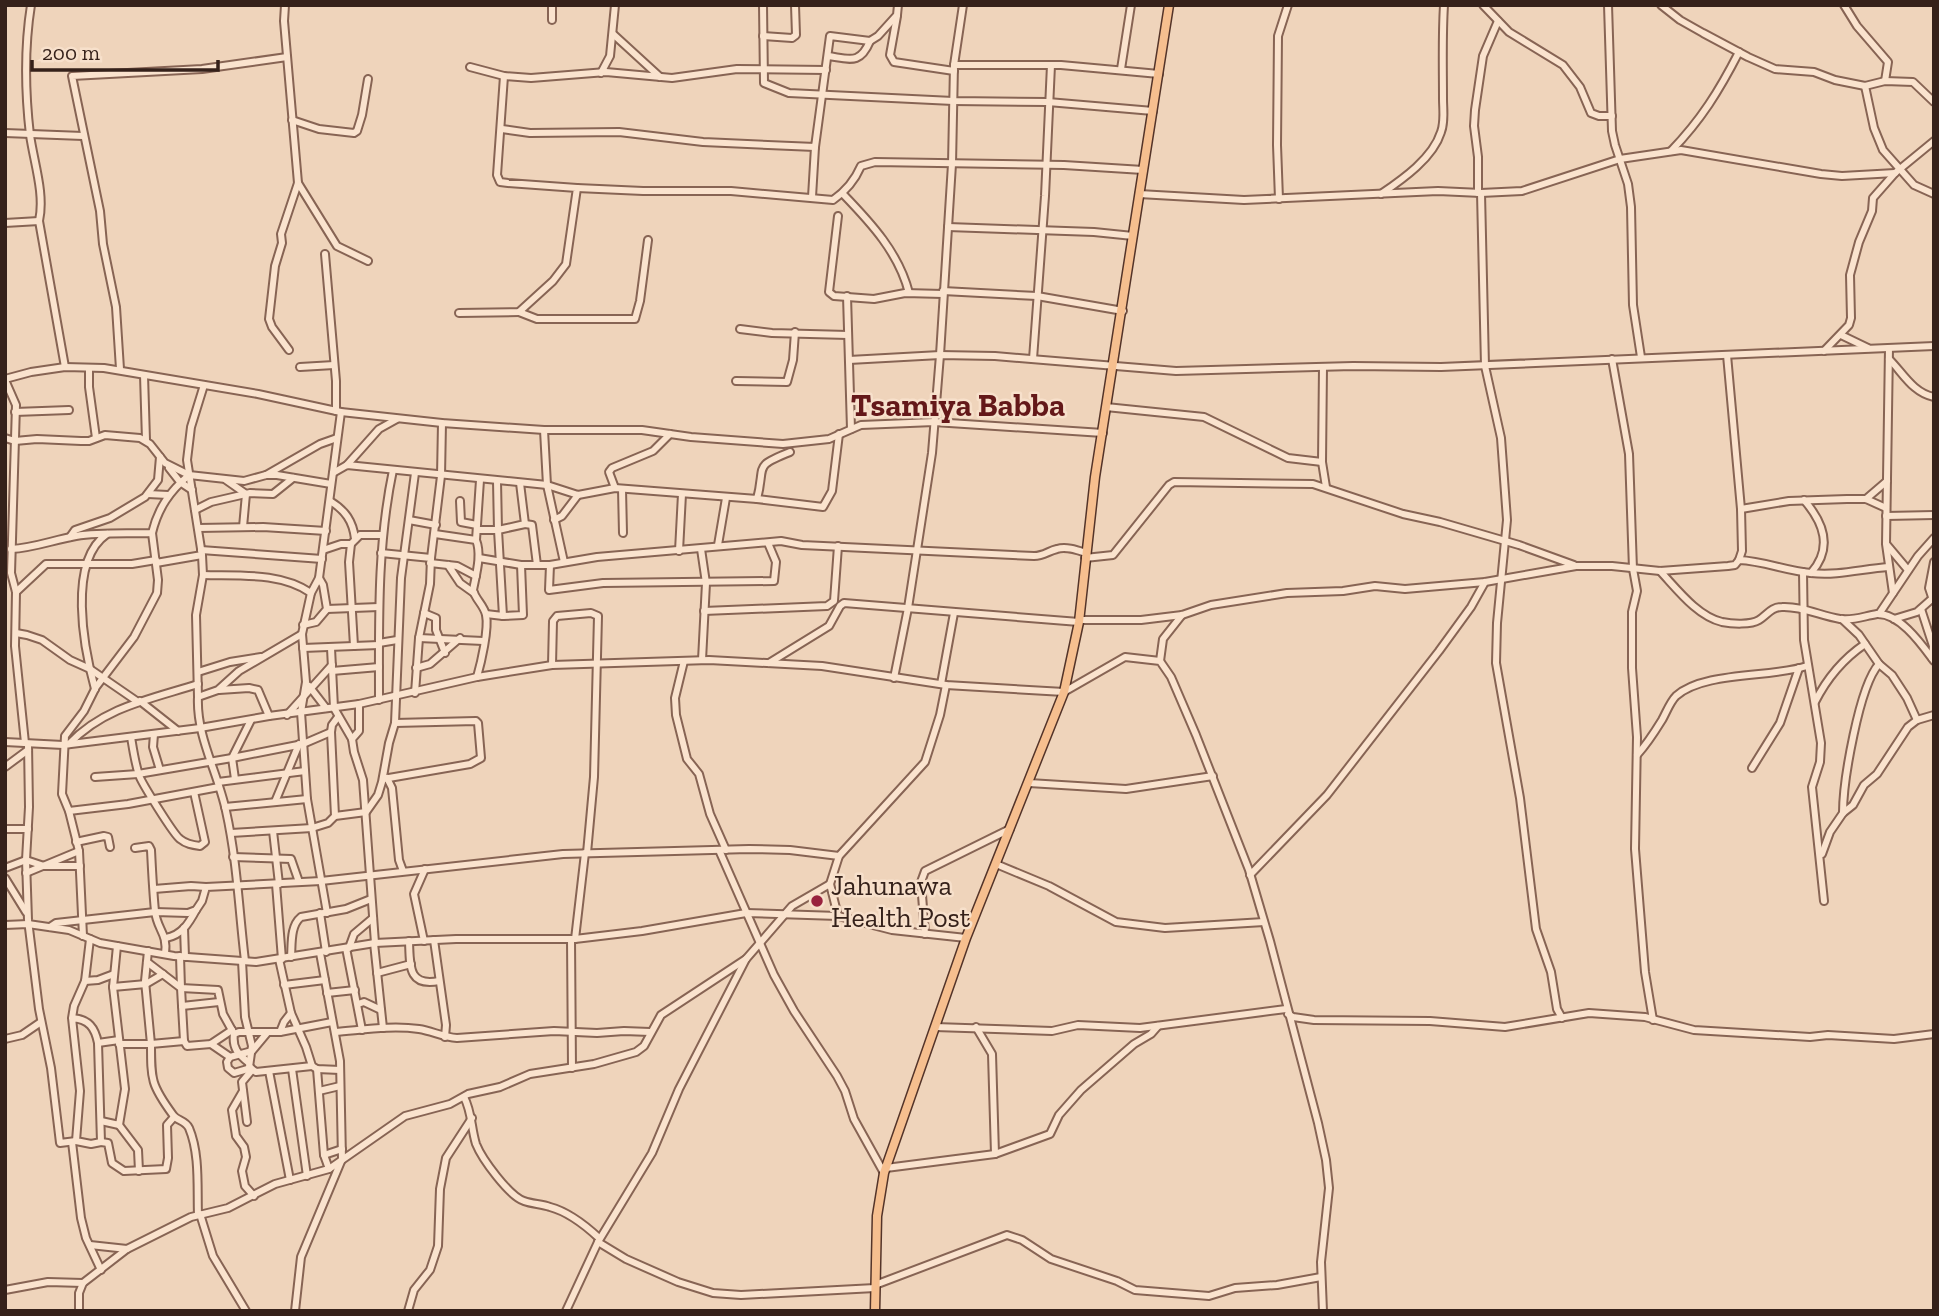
<svg xmlns="http://www.w3.org/2000/svg" width="1939" height="1316" viewBox="0 0 1939 1316" font-family="'Zilla Slab',serif">
  <style>
    .lines { fill: none; stroke-linecap: round; stroke-linejoin: round }
    .minor-casing { stroke: #876454; stroke-width: 10 }
    .major-casing { stroke: #543429; stroke-width: 11 }
    .minor { stroke: #fae3ce; stroke-width: 6 }
    .major { stroke: #f6bf8f; stroke-width: 8 }
    .poi-dot { fill: #99223e; stroke: #f7e0cb; stroke-width: 2.5 }
    .labels { text-anchor: middle; stroke-width: 5; stroke-linejoin: round; paint-order: stroke }
    .poi-label { font-size: 28px; fill: #35211a; stroke: #f7e0cb; text-anchor: start }
    .quarter-label { font-size: 32px; font-weight: bold; fill: #641819; stroke: #f7e0cb }
  </style>
  <rect width="100%" height="100%" fill="#efd4bb"/>
  <g class="lines">
    <g class="minor-casing">
      <g id="minor">
        <path d="M31,5C24,49 25,92 30,135C34,163 45,194 39,221L65,367"/>
        <path d="M285,5L284,21L298,183L281,234L282,243L275,266L269,319L272,327L289,350"/>
        <path d="M763,5L764,83L789,93L953,101L1048,102L1153,111"/>
        <path d="M1483,5L1509,32L1563,65L1580,87L1591,113L1599,116H1612"/>
        <path d="M1608,5L1612,131L1615,145L1628,184L1631,207L1633,305L1641,357"/>
        <path d="M1661,5L1680,20L1703,33L1748,57L1775,69L1814,72L1835,80L1865,86L1885,81L1913,82L1934,102"/>
        <path d="M1844,5L1857,26L1888,62L1885,81"/>
        <path d="M897,16L890,55L894,62L954,71"/>
        <path d="M552,20V5"/>
        <path d="M613,34L660,77"/>
        <path d="M763,36L792,38L796,35L795,5"/>
        <path d="M828,56C850,59 860,65 870,41"/>
        <path d="M954,65H1061L1159,74"/>
        <path d="M470,67L504,76L531,78L606,72L672,78L737,69L826,70"/>
        <path d="M1121,69L1131,5"/>
        <path d="M601,73L610,56L615,5"/>
        <path d="M1865,86L1874,128L1883,150L1914,185L1934,194"/>
        <path d="M292,120L319,129L354,133L357,131L362,115L368,79"/>
        <path d="M502,129L530,133L619,132L703,142L815,147L830,36L870,41L878,36L897,15L898,5"/>
        <path d="M5,133L83,136"/>
        <path d="M1671,151C1701,120 1719,91 1739,52"/>
        <path d="M298,183L337,246L368,261"/>
        <path d="M577,188L643,191H731L833,200C846,191 855,180 861,166L875,162L1064,165L1143,170"/>
        <path d="M1478,193V157L1474,126L1475,110L1483,56L1498,21"/>
        <path d="M1481,193L1485,366L1501,438L1507,520L1497,623L1496,663L1520,798L1536,929L1551,972L1557,1009L1562,1018"/>
        <path d="M843,194C871,223 899,253 909,293"/>
        <path d="M1139,194L1244,200L1438,191L1481,193L1522,191L1620,159L1681,150L1821,174L1842,176L1895,173"/>
        <path d="M1381,194C1403,179 1433,158 1441,132C1445,122 1443,109 1443,99C1443,68 1442,37 1444,5"/>
        <path d="M812,197L815,147"/>
        <path d="M1279,199L1277,145L1278,36L1288,5"/>
        <path d="M838,216L829,292L834,296L874,299L905,293L943,294"/>
        <path d="M5,223L39,221"/>
        <path d="M948,227L1094,232L1133,236"/>
        <path d="M325,254L336,381V411"/>
        <path d="M943,291L1037,296L1123,311"/>
        <path d="M847,296L851,429"/>
        <path d="M519,312L537,319H635L640,301L648,240"/>
        <path d="M459,313L519,312L553,281L566,264L577,188L508,183L500,182L497,175L504,76"/>
        <path d="M740,329L772,333L848,335"/>
        <path d="M1841,335L1868,348"/>
        <path d="M1889,348L1886,544L1893,593"/>
        <path d="M1824,351L1849,325L1851,318L1850,275L1859,242L1872,211L1873,198L1895,173L1934,141"/>
        <path d="M1727,355L1741,509L1742,551L1739,560"/>
        <path d="M1033,359L1045,196L1051,65"/>
        <path d="M1612,359L1629,454L1633,569L1637,591L1632,612V668L1637,737L1635,849L1645,972L1653,1020"/>
        <path d="M1889,359C1903,373 1913,393 1934,397"/>
        <path d="M849,360L940,355L995,356L1176,371L1353,366L1441,367L1934,346"/>
        <path d="M300,367L334,365"/>
        <path d="M1323,367L1322,462L1326,487"/>
        <path d="M89,368V387L96,438"/>
        <path d="M120,369L116,307L103,244L100,211L72,76L202,69L287,57"/>
        <path d="M144,375L146,440"/>
        <path d="M5,379L31,372L65,367L104,368L258,394L341,412L442,423L544,430H642L691,437L783,444L829,439L861,425L934,422L1103,433"/>
        <path d="M5,380L16,405L11,573L16,592L15,646L25,743"/>
        <path d="M736,381L787,382L793,360L795,332"/>
        <path d="M1106,407L1204,417L1288,458L1322,462"/>
        <path d="M15,412L69,410"/>
        <path d="M544,430L547,485L564,562"/>
        <path d="M5,438L15,441L37,439L81,441H89L105,435L140,438L150,444L165,463L189,475"/>
        <path d="M347,465L379,429L397,419"/>
        <path d="M169,468L180,482L192,490"/>
        <path d="M333,473L347,465L547,485L578,495L615,488L757,499C766,465 752,467 790,452"/>
        <path d="M266,475L320,444L337,438"/>
        <path d="M226,480L246,494L243,527"/>
        <path d="M615,488L609,472L612,468L653,451L670,434"/>
        <path d="M622,489L623,533"/>
        <path d="M148,494L168,495"/>
        <path d="M757,499L823,507L832,491L839,434"/>
        <path d="M1866,499L1887,481"/>
        <path d="M1804,500C1824,523 1833,548 1811,573"/>
        <path d="M330,501C345,510 353,521 355,539"/>
        <path d="M460,501L461,522L477,525"/>
        <path d="M1741,509L1789,501L1847,499H1866L1886,508"/>
        <path d="M195,510L211,502L250,493L273,494L293,478"/>
        <path d="M1886,516L1934,515"/>
        <path d="M409,520L436,525"/>
        <path d="M554,520L562,516L578,495"/>
        <path d="M525,524L532,525L537,565"/>
        <path d="M198,528L263,527L326,531"/>
        <path d="M477,530H498L497,481"/>
        <path d="M435,534L476,540C482,555 476,574 473,590C475,599 484,605 486,615C489,629 481,663 477,677"/>
        <path d="M70,537L75,530L110,518L145,497L158,480L160,457"/>
        <path d="M476,540L480,480"/>
        <path d="M718,545L726,498"/>
        <path d="M1887,545L1908,570"/>
        <path d="M11,549C34,548 53,540 76,536C101,532 127,534 152,533C158,508 170,491 189,475L244,481L266,475H277L331,484"/>
        <path d="M701,549L706,583L702,660"/>
        <path d="M201,550L322,559"/>
        <path d="M323,550L341,544H351"/>
        <path d="M679,551L682,494"/>
        <path d="M381,553L431,558"/>
        <path d="M479,558L521,565H550L597,557L781,541L802,545L1034,556C1044,556 1048,551 1057,549C1066,546 1077,550 1086,553"/>
        <path d="M1085,558L1113,555L1169,485L1174,482L1313,484L1403,514L1440,522L1519,545L1574,565"/>
        <path d="M156,563L202,555"/>
        <path d="M430,563L457,566L476,576"/>
        <path d="M448,565L460,583L474,593"/>
        <path d="M550,565L549,590L603,583L774,581L776,562L768,543"/>
        <path d="M1660,571C1677,589 1697,616 1722,622C1732,624 1751,625 1759,620C1767,615 1771,607 1782,607C1802,606 1821,616 1840,619C1854,621 1864,616 1877,614C1900,613 1922,645 1934,661"/>
        <path d="M1803,572L1804,640L1821,743L1820,762L1812,787L1824,901"/>
        <path d="M203,575C239,576 281,572 311,593"/>
        <path d="M16,592L46,564H132L156,560"/>
        <path d="M1932,597L1929,588L1934,562"/>
        <path d="M327,609L379,607"/>
        <path d="M1921,609L1933,646L1932,658"/>
        <path d="M704,611L827,606L834,601L838,546"/>
        <path d="M424,613L436,618V630L445,653"/>
        <path d="M486,614L503,616L498,530L525,524L520,483"/>
        <path d="M1879,614L1918,556L1934,538"/>
        <path d="M503,616L523,615L521,565"/>
        <path d="M1842,619L1859,635L1879,664L1892,675L1907,698L1917,720"/>
        <path d="M1894,619L1917,612L1934,597"/>
        <path d="M1079,620H1141L1182,615L1211,605L1287,593L1343,591L1375,586L1405,589L1485,582L1576,566H1612L1660,571L1728,566L1735,565L1739,560C1764,561 1786,571 1811,573C1837,576 1862,569 1888,567"/>
        <path d="M303,625L316,622L327,609L323,585L319,578"/>
        <path d="M16,633L27,635L42,640L70,660L90,669L138,702"/>
        <path d="M419,638L483,641"/>
        <path d="M379,643L397,640"/>
        <path d="M354,646L349,562L351,544L360,535H382"/>
        <path d="M303,648L379,645"/>
        <path d="M331,648L334,708L352,739"/>
        <path d="M684,661L675,698L676,715L687,759L699,774L710,814L726,850"/>
        <path d="M1160,661L1163,639L1182,615"/>
        <path d="M769,663L829,626L840,606L844,603L1079,622"/>
        <path d="M552,665L553,621L557,616L591,613L598,616L594,777L587,853"/>
        <path d="M416,668L430,664L460,638"/>
        <path d="M332,671L379,667"/>
        <path d="M198,672L230,662L261,657"/>
        <path d="M894,678L908,608L932,453L940,355L952,164L954,65L963,5"/>
        <path d="M941,684L954,613"/>
        <path d="M309,686L326,708"/>
        <path d="M95,689C84,649 67,561 107,534"/>
        <path d="M219,690L249,688L258,690L269,716"/>
        <path d="M415,693L419,638L430,584L431,558L441,476L442,423"/>
        <path d="M198,697L196,615L203,575L202,555L187,460L191,427L204,385"/>
        <path d="M379,700C379,622 377,546 393,470"/>
        <path d="M140,701L178,731"/>
        <path d="M1815,702C1827,678 1843,659 1865,644"/>
        <path d="M359,704V731L352,739L354,752L363,780L375,943"/>
        <path d="M287,715L332,665"/>
        <path d="M154,734L153,747L160,770"/>
        <path d="M131,737C133,749 135,763 139,775C141,782 174,835 180,839C186,844 192,845 200,846L205,842L194,792"/>
        <path d="M5,742L63,745L200,728L269,716L359,704L477,677L552,665L709,660L822,666L946,685L1064,692L1125,657L1160,661L1171,677L1196,735L1249,870L1270,941L1318,1123L1326,1160L1329,1188L1321,1262L1323,1311"/>
        <path d="M28,744L29,807L26,860L28,920L39,1009L51,1068L60,1143L76,1141"/>
        <path d="M69,744C104,707 151,699 198,684"/>
        <path d="M1637,755C1647,744 1654,733 1662,720C1666,713 1670,702 1676,696C1704,671 1771,678 1807,666"/>
        <path d="M5,767L28,750"/>
        <path d="M1752,768L1780,723L1799,668"/>
        <path d="M95,777L138,774L232,758L303,744L331,732"/>
        <path d="M387,778L392,788L399,860L403,871"/>
        <path d="M235,779L232,758L251,720"/>
        <path d="M383,779L470,764L481,758L478,723L476,721L395,723"/>
        <path d="M218,782L305,771"/>
        <path d="M1029,783L1126,789L1213,776"/>
        <path d="M275,802L299,744"/>
        <path d="M225,807L307,799"/>
        <path d="M69,811L128,804L219,787"/>
        <path d="M1843,813C1843,782 1859,686 1879,664"/>
        <path d="M335,816L331,732L332,725L338,717"/>
        <path d="M5,829H28"/>
        <path d="M273,831L279,884"/>
        <path d="M231,833L312,828L328,823L335,816L366,812L378,795L382,782L389,743L395,723L401,578L415,473"/>
        <path d="M76,842L104,836L108,837L110,847"/>
        <path d="M135,848L149,846L151,850C152,870 153,891 155,911C157,930 168,933 165,954"/>
        <path d="M719,850L774,975L794,1011L837,1076L845,1091L854,1119L884,1173"/>
        <path d="M1822,854L1830,832L1843,813L1853,805L1864,785L1877,774L1908,727L1917,720L1934,715"/>
        <path d="M233,857L291,859L299,882"/>
        <path d="M996,864L1049,886L1116,922L1165,928L1264,922"/>
        <path d="M5,868L26,860L44,866H80"/>
        <path d="M26,873L79,851"/>
        <path d="M1250,875L1327,795L1439,651L1471,607L1485,582"/>
        <path d="M5,878L26,912"/>
        <path d="M276,884L282,959"/>
        <path d="M154,889L191,886L206,887"/>
        <path d="M320,913L326,952"/>
        <path d="M327,913L307,799L301,712L306,682L302,634L311,593L319,578L341,412"/>
        <path d="M838,916L830,884L839,856L925,762L940,715L946,685"/>
        <path d="M5,925L28,924L69,930L100,943L174,956L256,962L375,943L456,939H575L642,931L746,913L838,916L892,930L966,938"/>
        <path d="M50,927L56,923L155,912L188,913L196,910L202,901L206,887L321,881L563,854L749,849L790,850L839,856"/>
        <path d="M184,928L185,957"/>
        <path d="M925,934L921,882L925,871L1010,829"/>
        <path d="M83,936L79,851L69,811L62,794L65,736L84,711L96,687L134,637L157,593L158,580L152,533"/>
        <path d="M166,938C182,935 189,923 196,910"/>
        <path d="M571,939L572,1068"/>
        <path d="M575,939L585,853"/>
        <path d="M434,940L446,1025L445,1037"/>
        <path d="M409,941C410,966 408,987 439,981"/>
        <path d="M424,941L414,894L425,869"/>
        <path d="M374,943L383,1028"/>
        <path d="M346,948L362,1030"/>
        <path d="M349,948L354,934L373,918"/>
        <path d="M148,951L145,981L151,1044L184,1041"/>
        <path d="M180,956L181,988L218,990L223,1014L233,1032"/>
        <path d="M291,957C292,944 290,926 301,917L346,909L371,899"/>
        <path d="M279,959L291,1013L306,1047L312,1066L317,1069L340,1070"/>
        <path d="M242,961L245,1017L252,1046L249,1067L256,1072L312,1066"/>
        <path d="M245,961C239,911 237,860 226,811C218,773 196,736 198,697L218,690L239,671L302,634"/>
        <path d="M147,962L181,988L184,1041L187,1046L211,1044L232,1030"/>
        <path d="M377,973L411,964"/>
        <path d="M85,981L98,980L114,974"/>
        <path d="M284,985L325,980"/>
        <path d="M113,987L146,984L163,974"/>
        <path d="M327,993L355,990"/>
        <path d="M358,1004L364,1002L381,1010"/>
        <path d="M182,1006L219,1002"/>
        <path d="M1288,1014L1293,1017L1314,1020L1430,1021L1505,1027L1589,1013L1645,1017L1694,1030L1810,1037L1828,1035L1894,1039L1934,1034"/>
        <path d="M72,1018C89,1019 95,1028 98,1043L101,1142L91,1144L76,1141L80,1091L72,1018L74,1006L85,981L90,939"/>
        <path d="M935,1027L1052,1031L1078,1025L1140,1028L1286,1009"/>
        <path d="M976,1027L992,1054L995,1154"/>
        <path d="M280,1032L284,1022L291,1013"/>
        <path d="M335,1032C362,1030 391,1025 419,1029C432,1031 443,1037 457,1038L554,1031L597,1033L624,1031L650,1032"/>
        <path d="M5,1039L22,1035L41,1022"/>
        <path d="M98,1043L119,1040"/>
        <path d="M119,1044H151C151,1080 151,1085 173,1115C177,1121 185,1120 189,1128C200,1154 197,1187 198,1215"/>
        <path d="M211,1044L230,1057"/>
        <path d="M249,1063C238,1054 232,1048 234,1034L239,1032H280L332,1022"/>
        <path d="M251,1068L234,1073L228,1068L227,1062L230,1057L252,1051L267,1033"/>
        <path d="M292,1069L307,1176"/>
        <path d="M317,1069L324,1155L329,1169"/>
        <path d="M269,1071L290,1180"/>
        <path d="M243,1091L232,1110L236,1136L244,1147L246,1157L242,1171L245,1186L254,1196"/>
        <path d="M319,1091L340,1086"/>
        <path d="M464,1097C472,1112 471,1128 476,1144C482,1159 509,1196 524,1201C532,1204 542,1204 550,1207C569,1212 585,1225 599,1238"/>
        <path d="M101,1121L119,1125L125,1089L113,987L117,946"/>
        <path d="M247,1122L242,1082L252,1070"/>
        <path d="M119,1125L138,1150L139,1171"/>
        <path d="M72,1142L81,1218L86,1238L101,1270"/>
        <path d="M101,1142L108,1143L112,1163L124,1171L166,1169L168,1158L167,1125L174,1117"/>
        <path d="M324,1155L342,1149"/>
        <path d="M886,1168L995,1154L1050,1134L1059,1115L1081,1090L1134,1044L1151,1034L1158,1026"/>
        <path d="M200,1214L213,1256L246,1311"/>
        <path d="M598,1242L626,1259L678,1282L713,1293L741,1295L875,1288"/>
        <path d="M90,1245L127,1249"/>
        <path d="M875,1285L1007,1235L1022,1240L1051,1259L1117,1281L1135,1290L1209,1296L1235,1288L1277,1285L1321,1277"/>
        <path d="M5,1290L48,1282L83,1283"/>
        <path d="M79,1311V1293L83,1283L127,1249L191,1217L228,1208L275,1184L329,1169L405,1116L450,1104L468,1094L500,1087L530,1074L594,1064L636,1052L644,1046L661,1015L746,959"/>
        <path d="M295,1311L301,1257L342,1159L340,1061L320,953"/>
        <path d="M408,1311L414,1290L430,1270L438,1246L440,1189L446,1158L472,1118"/>
        <path d="M566,1311L598,1242L652,1153L679,1089L746,959L792,906L830,884"/>
      </g>
    </g>
    <g class="major-casing">
      <path id="major" d="M875,1311L877,1216L884,1173L966,938L1064,692L1079,622L1095,477L1169,5"/>
    </g>
    <use href="#minor" class="minor"/>
    <use href="#major" class="major"/>
  </g>
  <circle class="poi-dot" cx="817" cy="901" r="7"/>
  <g class="labels">
    <g class="poi-label">
      <text x="831" y="895">Jahunawa<tspan x="831" dy="32">Health Post</tspan></text>
    </g>
    <g class="quarter-label">
      <text x="958" y="416">Tsamiya Babba</text>
    </g>
  </g>
  <rect width="1939" height="1316" fill="none" stroke="#35211a" stroke-width="14"/>
  <path d="M32 60v10h186v-10" fill="none" stroke="#35211a" stroke-width="3.5"/>
  <text x="42" y="60" font-size="21" fill="#35211a" stroke="#f7e0cb" stroke-width="5" paint-order="stroke">200 m</text>
</svg>
